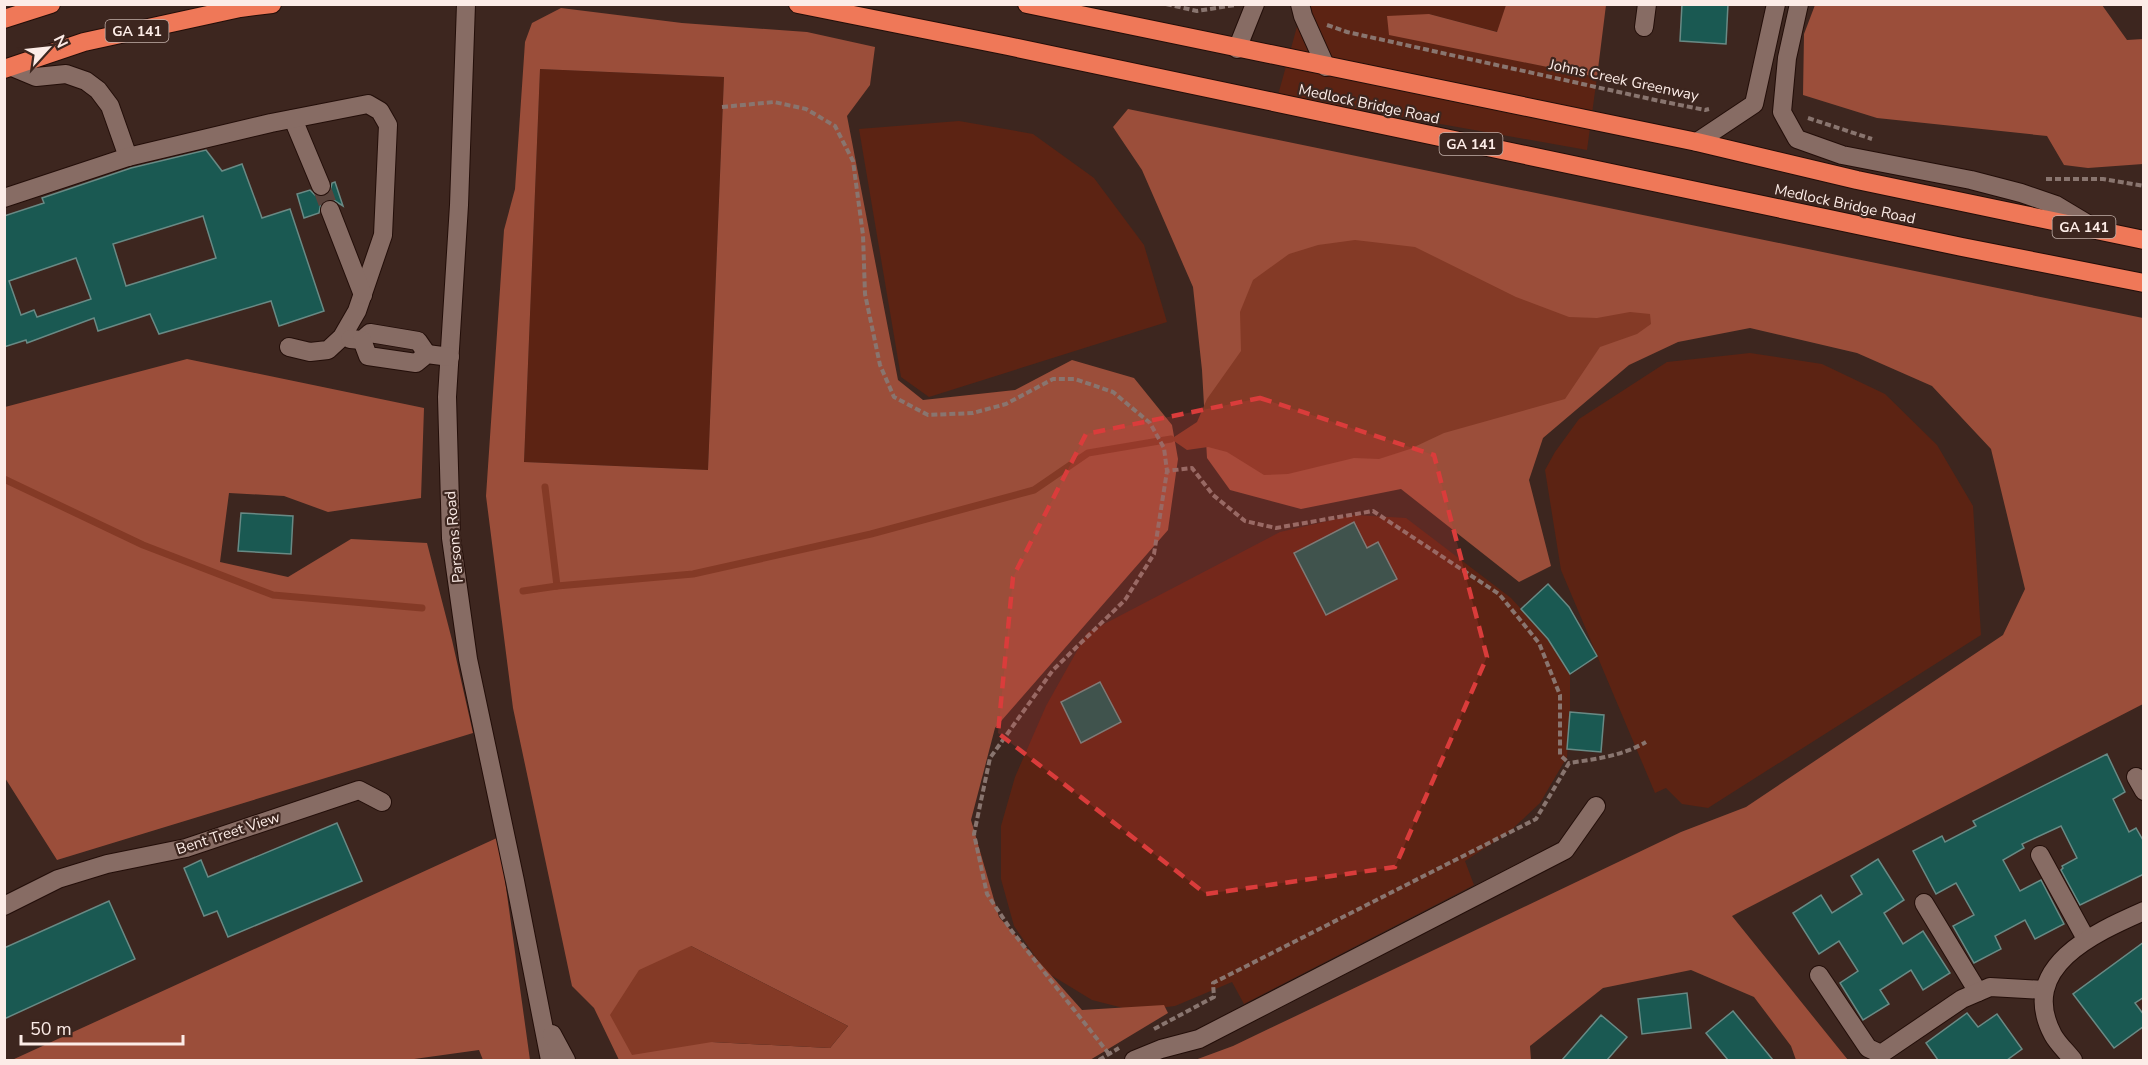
<svg xmlns="http://www.w3.org/2000/svg" width="2148" height="1065" viewBox="0 0 2148 1065" font-family="'Nunito Sans',sans-serif">
  <style>
    .green { fill: #5c2313 }
    .forest { fill: #9b4e3a; fill-rule: evenodd }
    .water { fill: #843a26 }
    .lines { fill: none; stroke-linecap: round; stroke-linejoin: round }
    .stream { stroke: #843a26; stroke-width: 7 }
    .building { fill: #1a5952; stroke: #698a85; stroke-width: 1.5; fill-rule: evenodd }
    .minor-tunnel { stroke: #5a443d; stroke-width: 18; stroke-dasharray: 18 9; stroke-linecap: butt }
    .minor-casing { stroke: #230e09; stroke-width: 20 }
    .highway-casing { stroke: #230e09; stroke-width: 20 }
    .path { stroke: #89756f; stroke-width: 4; stroke-dasharray: 6 3; stroke-linecap: butt }
    .minor { stroke: #876c64; stroke-width: 18 }
    .highway { stroke: #ef7858; stroke-width: 18 }
    .marked { fill: #da3c3b; fill-opacity: 0.2; stroke: #da3c3b; stroke-width: 4.5; stroke-dasharray: 12 8; stroke-linejoin: round }
    .labels { text-anchor: middle; stroke-width: 4.5; stroke-linejoin: round; paint-order: stroke }
    .shield { fill: #3d261f; stroke: #c3b1ab; stroke-width: 1.5 }
    .shield-label { font-size: 14px; font-weight: bold; fill: #fcece7 }
    .street-label { font-size: 15px; fill: #fcece7; stroke: #3d261f }
  </style>
  <rect width="100%" height="100%" fill="#3d261f"/>
  <g class="green">
    <path d="M1303,5H1506L1498,32L1429,14L1389,34L1597,77L1587,150L1278,95Z"/>
    <path d="M540,69L724,77L708,470L524,462Z"/>
    <path d="M959,121L1033,134L1094,178L1144,245L1167,322L929,397L901,377L859,129Z"/>
    <path d="M1750,353L1822,364L1885,394L1937,445L1973,506L1981,635L1708,808L1682,804L1666,788L1655,793L1561,570L1545,470L1555,452L1579,419L1667,362Z"/>
    <path d="M1354,515L1406,518L1511,598L1546,636L1570,674V712L1567,757L1540,803L1508,833L1465,861L1474,885L1244,1004L1232,982L1175,1006L1135,1011L1092,1000L1046,972L1014,926L1001,879V826L1015,777L1046,706L1087,633L1280,532Z"/>
  </g>
  <g class="forest">
    <path d="M1506,5H1606L1597,77L1389,35L1387,16L1429,14L1497,32Z"/>
    <path d="M1815,5H2102L2127,40L2143,39V164L2088,168L2064,165L2047,136L1877,118L1803,95L1804,34Z"/>
    <path d="M561,8L682,23L807,32L875,47L870,85L847,116L898,380L923,400L1015,390L1072,360L1134,378L1172,425L1178,459L1168,530L995,728L971,820L999,917L1082,1010L1164,1005L1168,1013L1090,1060H619L594,1008L572,986L513,708L486,496L504,230L515,189L525,42L532,23ZM540,69L724,77L708,470L524,462ZM691,946L848,1026L830,1048L712,1042Z"/>
    <path d="M1128,109L2143,318V704L1732,916L1848,1060H1796L1791,1046L1754,997L1691,970L1603,988L1530,1046L1531,1060H1195L1233,1046L1681,832L1746,807L2003,635L2025,589L1991,449L1932,386L1857,353L1750,328L1678,342L1629,365L1543,438L1529,480L1551,566L1519,582L1401,489L1301,509L1230,490L1207,458L1202,370L1193,287L1142,170L1113,127Z"/>
    <path d="M187,359L424,408L421,498L328,512L284,496L229,493L220,562L288,577L351,539L427,543L452,640L473,733L57,860L5,778V407Z"/>
    <path d="M499,837L530,1060H483L479,1050L407,1060H12Z"/>
  </g>
  <g class="water">
    <path d="M1355,240L1415,247L1516,297L1569,317L1597,318L1630,312L1650,314L1651,324L1637,334L1600,347L1565,399L1444,433L1410,449L1379,459L1354,458L1288,474L1264,475L1227,452L1208,447L1187,450L1171,439L1197,422L1207,399L1241,351L1240,312L1253,280L1289,254L1318,245Z"/>
    <path d="M691,946L848,1026L830,1048L712,1042L632,1055L610,1015L639,970Z"/>
  </g>
  <g class="lines">
    <g class="stream">
      <path d="M4,479L143,545L273,595L422,608"/>
      <path d="M545,487L557,586"/>
      <path d="M523,591L557,586L693,574L871,534L1034,490L1088,453L1171,439"/>
    </g>
  </g>
  <g class="building">
    <path d="M1682,4H1728L1726,44L1680,41Z"/>
    <path d="M206,150L222,171L242,164L262,218L290,209L324,311L279,326L271,301L159,334L150,314L98,331L94,318L27,343L26,340L4,347V216L44,203L42,198L131,168ZM203,216L216,258L126,286L113,244ZM76,258L91,299L37,317L34,310L21,315L9,281Z"/>
    <path d="M335,182L343,206L332,199H327L321,203L319,213L304,218L297,194L310,190L315,195L325,197L330,192L332,183Z"/>
    <path d="M241,513L293,516L291,554L238,551Z"/>
    <path d="M1354,522L1367,548L1378,542L1397,579L1326,615L1294,553Z"/>
    <path d="M1548,584L1569,607L1597,656L1570,674L1548,639L1521,609Z"/>
    <path d="M1100,682L1121,722L1081,743L1061,702Z"/>
    <path d="M1570,712L1604,715L1601,752L1567,749Z"/>
    <path d="M2107,754L2125,792L2113,799L2129,832L2136,828L2144,842V874L2080,905L2061,870L2063,868L2062,866L2077,858L2061,826L2022,844L2024,848L2003,860L2020,891L2041,880L2064,924L2035,939L2025,920L1995,936L2001,949L1974,963L1953,926L1974,915L1956,883L1936,894L1913,851L1942,836L1945,842L1976,826L1973,821Z"/>
    <path d="M337,823L362,881L228,937L217,911L204,916L184,868L201,860L208,877Z"/>
    <path d="M1878,859L1904,900L1884,913L1903,944L1923,931L1950,973L1923,990L1911,970L1880,990L1889,1004L1863,1020L1840,983L1858,971L1839,941L1819,954L1793,913L1821,895L1832,913L1862,894L1851,876Z"/>
    <path d="M109,901L135,959L4,1019V948Z"/>
    <path d="M2144,942V997L2135,1003L2144,1015V1026L2114,1048L2073,994Z"/>
    <path d="M1687,993L1691,1028L1642,1034L1638,999Z"/>
    <path d="M1733,1011L1773,1060H1728L1706,1033Z"/>
    <path d="M1967,1013L1978,1027L1997,1014L2022,1049L2007,1060H1938L1926,1043Z"/>
    <path d="M1601,1015L1627,1037L1607,1060H1562Z"/>
  </g>
  <g class="lines">
    <path class="minor-tunnel" d="M321,186L330,210"/>
    <g class="minor-casing">
      <g id="minor">
        <path d="M466,4L459,205L447,397L451,538L468,659L515,881L550,1060"/>
        <path d="M1300,4L1303,16L1326,67"/>
        <path d="M1799,4L1787,58L1782,112L1797,139L1842,155L1971,180L2021,193L2056,205L2096,229"/>
        <path d="M1644,27L1647,4"/>
        <path d="M1237,49L1255,4"/>
        <path d="M12,67L36,77L66,74L86,81L98,90L110,106L128,157"/>
        <path d="M293,119L321,186"/>
        <path d="M1697,142L1754,104L1776,4"/>
        <path d="M4,198L128,157L271,123L368,104L380,111L388,125L383,235L357,311L342,337L328,350L310,352L289,347"/>
        <path d="M330,210L363,295"/>
        <path d="M350,339L362,340L370,333L418,341L427,354"/>
        <path d="M362,340L368,356L416,363L427,354L450,357"/>
        <path d="M2136,777L2144,791"/>
        <path d="M2040,855L2086,939"/>
        <path d="M1924,903L1978,992"/>
        <path d="M4,906L58,879L107,864L186,848L359,790L382,802"/>
        <path d="M1819,975L1868,1048L1881,1054L1962,999L1990,987L2044,990"/>
        <path d="M552,1034L566,1060"/>
        <path d="M1134,1060L1161,1049L1199,1039L1565,850L1596,806"/>
        <path d="M2073,1060C2067,1052 2058,1044 2053,1035C2017,967 2094,933 2144,911"/>
      </g>
    </g>
    <g class="highway-casing">
      <g id="highway">
        <path d="M798,4L1008,46L1962,247L2144,283"/>
        <path d="M1027,4L1697,142L1857,180L2144,240"/>
        <path d="M4,19L51,4"/>
        <path d="M4,69L84,42L240,8L272,4"/>
      </g>
    </g>
    <g class="path">
      <path d="M1166,4L1197,11L1235,5"/>
      <path d="M1327,25L1347,32L1655,100L1705,110L1709,109"/>
      <path d="M722,107L774,102L806,109L835,126L853,161L863,235L865,294L880,365L894,397L928,415L973,413L1006,404L1053,379H1075L1113,392L1150,423L1164,448L1167,471"/>
      <path d="M1808,118L1872,139"/>
      <path d="M2046,179H2103L2144,186"/>
      <path d="M1154,1029L1214,997L1213,983L1536,819L1569,763C1596,759 1622,756 1646,742"/>
      <path d="M1109,1054L1011,930L987,894L974,834L990,758L1053,670L1125,600L1154,554L1167,471L1192,468L1213,495L1245,521L1276,528L1373,511L1499,594L1539,643L1560,695V755L1569,763"/>
      <path d="M1099,1060L1119,1048"/>
    </g>
    <use href="#minor" class="minor"/>
    <use href="#highway" class="highway"/>
  </g>
  <path class="marked" d="M1260,398L1434,455L1487,657L1395,867L1206,894L998,733L1013,577L1086,434Z"/>
  <g class="labels">
    <g class="shield">
      <rect x="105.5" y="20" width="63" height="22" rx="4.5"/>
      <rect x="1439.5" y="133" width="63" height="22" rx="4.5"/>
      <rect x="2052.5" y="216" width="63" height="22" rx="4.5"/>
    </g>
    <g class="shield-label">
      <text x="137" y="36">GA 141</text>
      <text x="1471" y="149">GA 141</text>
      <text x="2084" y="232">GA 141</text>
    </g>
    <g class="street-label">
      <text transform="translate(1624 80) rotate(12)" y="5">Johns Creek Greenway</text>
      <text transform="translate(1369 104) rotate(12)" y="5">Medlock Bridge Road</text>
      <text transform="translate(1845 204) rotate(12)" y="5">Medlock Bridge Road</text>
      <text transform="translate(454 537) rotate(-95)" y="5">Parsons Road</text>
      <text transform="translate(228 833) rotate(-18)" y="5">Bent Treet View</text>
    </g>
  </g>
  <rect width="2148" height="1065" fill="none" stroke="#fcece7" stroke-width="12"/>
  <g transform="translate(48 48) rotate(63)" stroke="#3d261f" stroke-width="4.5" paint-order="stroke">
  <path d="M0-4.5L10 22L0 15L-10 22Z" fill="#fcece7"/>
  <text y="-9" font-size="16" font-weight="bold" text-anchor="middle" fill="#fcece7">N</text>
  </g>
  <path d="M21 1035v9h162v-9" fill="none" stroke="#fcece7" stroke-width="3"/>
  <text x="30" y="1035" font-size="18" fill="#fcece7" stroke="#3d261f" stroke-width="4.5" paint-order="stroke">50 m</text>
</svg>
